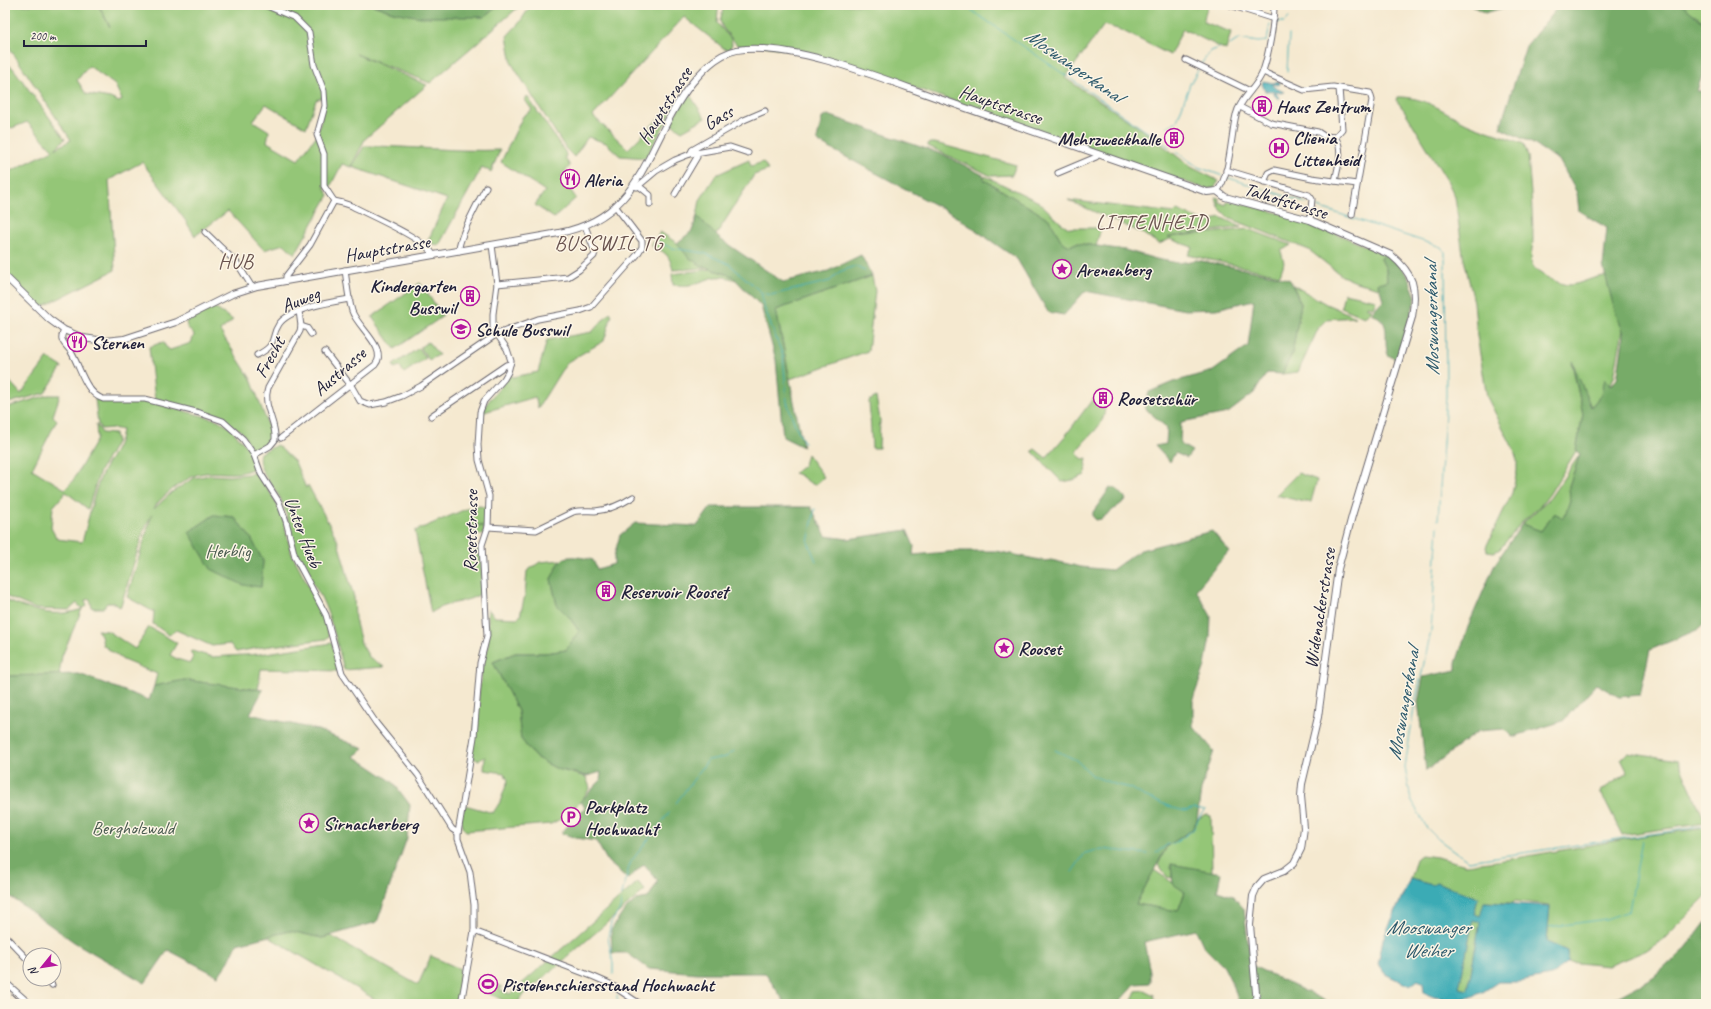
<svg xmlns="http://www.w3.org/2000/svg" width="1711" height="1009" viewBox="0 0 1711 1009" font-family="Caveat,sans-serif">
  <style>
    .green { fill: #94c677; stroke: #5b7459; fill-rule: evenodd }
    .forest { fill: #77ab68; stroke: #4c6652 }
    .water { fill: #3aabb5; stroke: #2e6678; fill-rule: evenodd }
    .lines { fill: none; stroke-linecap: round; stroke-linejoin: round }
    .stream { stroke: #3aabb5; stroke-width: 1 }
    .minor-casing { stroke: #6c686f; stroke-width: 7 }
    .tertiary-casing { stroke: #6c686f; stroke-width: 8 }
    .minor { stroke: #fff; stroke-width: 5 }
    .tertiary { stroke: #fff; stroke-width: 6 }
    .rail { stroke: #22223b; stroke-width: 1; stroke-dasharray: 6 3; stroke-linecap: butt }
    .labels { text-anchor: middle; stroke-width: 3; stroke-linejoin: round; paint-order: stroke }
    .street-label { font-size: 19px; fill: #22223b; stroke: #fcf5e5 }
    .poi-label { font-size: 19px; font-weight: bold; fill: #22223b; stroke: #fcf5e5; text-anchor: start }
    .park-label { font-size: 19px; fill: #4a5b50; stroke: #fcf5e5 }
    .water-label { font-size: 20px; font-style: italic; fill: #2c596c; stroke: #fcf5e5 }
    .quarter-label { font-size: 21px; letter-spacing: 1px; fill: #6a5450; stroke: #fcf5e5 }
  </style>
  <rect width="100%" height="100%" fill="#fcf5e5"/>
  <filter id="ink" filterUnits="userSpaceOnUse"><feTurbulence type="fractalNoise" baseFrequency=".025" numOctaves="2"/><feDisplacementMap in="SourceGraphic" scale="8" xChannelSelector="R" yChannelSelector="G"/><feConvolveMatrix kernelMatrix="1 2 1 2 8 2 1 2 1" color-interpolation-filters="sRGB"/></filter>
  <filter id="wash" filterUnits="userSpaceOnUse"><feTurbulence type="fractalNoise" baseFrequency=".012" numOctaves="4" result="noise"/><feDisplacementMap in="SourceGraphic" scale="16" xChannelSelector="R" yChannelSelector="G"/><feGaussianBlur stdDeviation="0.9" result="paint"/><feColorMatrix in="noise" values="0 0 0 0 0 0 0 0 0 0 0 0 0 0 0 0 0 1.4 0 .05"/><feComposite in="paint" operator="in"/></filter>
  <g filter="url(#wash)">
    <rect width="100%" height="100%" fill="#f5e9d0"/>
    <g class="green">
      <path d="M5,5H98L110,27L99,5H373L393,12L483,17L500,5H521L430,83L356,54L427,85L365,139L351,167L342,164L330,187H324L329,195L295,254L284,244L264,250L228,211L195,236L185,220L142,162L109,180L115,270L40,308L5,275V168L7,173L53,150L27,122L12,128L5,125V63L13,68L65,139L55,149L71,140L5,41ZM89,66L115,85L122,100L119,102L110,98L86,94L77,80ZM324,97L321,120L317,135L298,160L267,142L269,131L253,121L266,104L306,128L316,100Z"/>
      <path d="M531,5H721L718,10L717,23L731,39L732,44L730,49L726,50L684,17L593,116L628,149L678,100L646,158L620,156L606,143L588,137L574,157L566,149L512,64L507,36L520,22Z"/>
      <path d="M724,5H1208L1203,22L1231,32L1226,50L1183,29L1170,55L1121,30L1104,25L1065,78L1147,133L1191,167L1219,181L1214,188L1206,189L898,82L896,80L897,79H891L801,52L759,45L741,46L737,45L723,28L720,21Z"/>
      <path d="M1682,5H1706V24Z"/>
      <path d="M688,92L705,118L682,131L670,123Z"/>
      <path d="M527,96L565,152L566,155L565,158L570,166L561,176L576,198L554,218L535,205L545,191L501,162L523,116L532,110L525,100Z"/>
      <path d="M1397,97C1426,96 1446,114 1471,125C1489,132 1507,137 1524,144L1528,156C1530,183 1533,211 1533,239C1533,247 1529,258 1533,266C1537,274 1559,284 1568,285C1581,285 1592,276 1606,276L1614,308L1623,330L1614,377L1610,386L1606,379L1603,384L1601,395L1590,408L1572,364L1583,414L1576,451L1549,495L1541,505L1520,524L1500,549L1494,552L1487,551L1486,547L1512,493L1517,471V460L1514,450L1487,397L1477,336L1474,302L1463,255L1455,197L1448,182L1404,110L1396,100Z"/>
      <path d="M930,143H935L1016,165L1012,175L991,176L985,173L928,146V144Z"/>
      <path d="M364,146C410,146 455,152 500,150L491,172L482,167L439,245L427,243L447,199L352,167Z"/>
      <path d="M749,160L751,166L763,162L768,170L754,175L716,235L697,216L700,200L716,175Z"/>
      <path d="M985,176L1039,202L1061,223L1069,228H1101L1096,246L1076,243L1070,246L1062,242L1048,219L983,179Z"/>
      <path d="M1215,197L1219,198V202L1226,205L1227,202L1232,201L1302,219L1384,254L1381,259L1386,269L1387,282L1378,283L1379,288L1356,282L1342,276L1309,250L1229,218L1220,209Z"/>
      <path d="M1068,200L1174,213L1177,210L1207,223L1220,217L1241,227L1168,237L1248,229L1291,245L1281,251L1284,263L1280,275L1188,255L1192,247L1170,239L1159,244L1142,233Z"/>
      <path d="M660,232L677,243L684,251L702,266L706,268L673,270C669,255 667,253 652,246V243L655,241Z"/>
      <path d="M711,269L732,276L736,280C713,272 710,281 689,285C685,286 678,285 673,285L672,274Z"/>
      <path d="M872,276L875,291L868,351L790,379L776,310Z"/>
      <path d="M420,283L443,316L395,349L372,317Z"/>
      <path d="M1293,285L1326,304L1356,317L1327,319L1319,327L1298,372L1282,374L1292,354L1301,304Z"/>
      <path d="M1344,293L1376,300L1373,307L1367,306V308L1372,309L1369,314L1364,317L1341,307Z"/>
      <path d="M213,307L233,320L220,331L251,379L273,439L270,444L253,452L242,432L218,416L155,400L149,347L163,342L166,347L170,350L191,343L194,335L187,327L186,322Z"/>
      <path d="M610,312L612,315L604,341L569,361L561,371L538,408L535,397L481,413C488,398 502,389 509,374L513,377L538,372L547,340L592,332Z"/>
      <path d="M428,342L439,355L429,360L420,347Z"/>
      <path d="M419,348L426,358L404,373L399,366L395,368L393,365Z"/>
      <path d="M48,358L62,367L45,393L5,404V376L21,394Z"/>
      <path d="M1098,392H1101L1099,404L1105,406C1105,428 1088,434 1077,451L1078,455L1083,459L1087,458L1085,475L1073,480L1062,482L1032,451L1035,449L1046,458L1066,435Z"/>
      <path d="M48,395H60L53,416L57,420L32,469L65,489L72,482L97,439L96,424L102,433L115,434L117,441L100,471L88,509L66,492L53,507L51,528L57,539L82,542C89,519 93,493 103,472C110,457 120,447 122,430L113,428L101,429L98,424L95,399L110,401H147L218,420L230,428L250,450L255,464L253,469C248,470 243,473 238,473C225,474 212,471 200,474C188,476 158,498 154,509L172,492L194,478L210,475L229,476L249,474L257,471L276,502L283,518L291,552L322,612L329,636L326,639L263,647L236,652L230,644L212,646L176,630L169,635L153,624L154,612L127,597L152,514L144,530L121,605L120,607L114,603H107L103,608H92L90,599L85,600L87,606L82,609L62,656L59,675L5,676V600C31,610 55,619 82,609L77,603L69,610L36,609L5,596V408ZM214,515L234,517L251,538L263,561L261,587L189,532Z"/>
      <path d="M876,397L880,420L879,448H872L869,401Z"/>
      <path d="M277,445L295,462L306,488L308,485L337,539L354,597L355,619L361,643L369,657L384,667L344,670C338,646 332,620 321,597C314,583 302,570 297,555C290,538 289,519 282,502C276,487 255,471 260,453Z"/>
      <path d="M807,454L824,477L815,485C807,483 803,475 794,473L804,465Z"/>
      <path d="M1580,454L1569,486L1570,500L1564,519L1554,513L1541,531L1522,524L1550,498Z"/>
      <path d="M1298,473L1317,480L1311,502H1304L1276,495Z"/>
      <path d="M480,506L487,508L486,527H484L483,535L472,534L473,526H483L471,524L472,550H481L483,592C468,604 445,601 431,613L415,531L466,509Z"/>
      <path d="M561,560L551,579L557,605L569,617L579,631L566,650L545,653H515L493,662L518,711L521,739L535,757L557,769L586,777L590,788L581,801L566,816L551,824L466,831L464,829L461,819L465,805L493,813L500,802L508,780L504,773L484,770L485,757L479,760L471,758L483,660L488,648V609L495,617L518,618L520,616L525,595L527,571L540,562Z"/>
      <path d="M149,627L177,643L170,655L177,659L190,663L193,657L190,652L192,651L212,657L260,654L332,643L338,671L261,669L258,690L185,680L154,686L157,674L123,660L103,645L101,635L97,630L108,631L135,649Z"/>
      <path d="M1628,752L1678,760L1706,823L1622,835L1600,791L1628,773L1621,759Z"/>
      <path d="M1205,814L1211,816L1212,872L1171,864L1172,878L1167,877L1158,865L1167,846L1192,830L1197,820Z"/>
      <path d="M1706,828V897L1664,939L1645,951L1608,966L1568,962L1567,951L1547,942L1550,905L1515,901L1513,903L1484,902L1481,916L1474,914L1478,898L1436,882L1432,885L1410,879L1416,859L1421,855L1437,857L1466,865L1511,859L1643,836Z"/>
      <path d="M1154,870L1185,891L1178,911L1136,904Z"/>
      <path d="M638,882L645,890L520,998L518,1004H507L503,1000L488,993L491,985L487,983L488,980L502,987L500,990L510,994Z"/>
      <path d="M1473,920L1480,922L1468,990L1459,988Z"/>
      <path d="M291,931L322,938L331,936L418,985L431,956L460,969L458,1002L459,1004H383L267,936Z"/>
      <path d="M1144,990L1154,995L1156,1004H1130L1136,991Z"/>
    </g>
    <g class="forest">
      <path d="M373,5H500L484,17H421L393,12Z"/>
      <path d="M1470,5H1514L1485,13Z"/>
      <path d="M1546,5H1682L1706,24V64L1697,91H1706V622L1699,629L1650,650L1640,695L1619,697L1596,684L1563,721L1512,737L1504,729L1478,731L1426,771L1418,702L1423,677L1456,670V663L1469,624L1495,564L1522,524L1541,531L1554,513L1564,518L1570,500L1569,486L1580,454L1576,451L1583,414L1572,361L1591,407L1601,395L1603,384L1606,379L1610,386L1617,379L1624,334L1614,308L1603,266L1607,228L1579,211L1577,193L1559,160L1530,142L1500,128L1526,46L1556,9Z"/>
      <path d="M828,115L944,155L985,176L983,179L1049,219L1062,242L1070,246L1076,243L1125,250L1156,259L1178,263L1197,260L1279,276L1290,280L1301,304L1292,354L1282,374L1267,373L1254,393L1228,413L1181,422L1180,444L1192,451L1187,458L1175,453L1170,462L1155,446L1166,444L1167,428L1145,408L1149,392L1173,382L1213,371L1248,346L1254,300L1216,309L1185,310L1085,291L1064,315L1048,312L1017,259L954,215L820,143L817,139L822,118Z"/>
      <path d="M697,216L720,239L783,282L828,271L861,255L872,276L776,310L803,447L783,437L776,360L761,306L732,276L702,266L688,257L677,243L692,231Z"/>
      <path d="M1384,254L1396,261L1407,274L1416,297L1398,357L1395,359L1388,355C1382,336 1394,323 1371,313L1383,300L1378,283L1387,281L1386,269L1381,259Z"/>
      <path d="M1110,488H1115L1124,496L1126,500L1101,519L1096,520L1093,517V512Z"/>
      <path d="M711,507H811L826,536L848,539L907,530L914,546L913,555L959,551H996L1045,561L1051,560L1081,567L1112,570L1131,556L1141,550L1212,531L1229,551L1196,590L1211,616L1210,637L1205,666L1193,699V726L1214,751L1201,790L1197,820L1192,830L1167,846L1136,904L1178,911L1185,892L1173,884L1171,864L1221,873L1217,891L1233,896L1244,909L1251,965L1332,1004H1239L1234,987L1224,967L1204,947L1196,930L1144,942L1150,972V983L1135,984L1117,1004H786L765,973H698L649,969L627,953H612L611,930L624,911L636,900L648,898L658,881L644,864L628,879L608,862L596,841L576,838L561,833L585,808L581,801L600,781L601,772L587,776L557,769L535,757L521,739L518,711L493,662L515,653H545L566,650L579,631L569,617L557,605L551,579C554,574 557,564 562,560C567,554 586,558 593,560L597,569L614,564V556L620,535L635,523L697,526Z"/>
      <path d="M214,515L234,517L251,538L263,561L261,587L243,585L211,569L189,532Z"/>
      <path d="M79,674L149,700L154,686L184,680L263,690L250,714L318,730L364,749L354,756L393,782L410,805L407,838L377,922L322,938L290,931L237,944L229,961L218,976L168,950L145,983L74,942L5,893V676Z"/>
      <path d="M1706,922V1004H1604L1653,978L1686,948Z"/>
    </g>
    <g class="water">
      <path d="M1263,81L1273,83L1276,82L1280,83L1279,85L1273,84L1274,87L1284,92L1281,93L1276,92V94L1279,96L1278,99L1274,95L1275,92L1265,91L1262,84Z"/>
      <path d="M1410,879L1432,885L1436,882L1478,898L1474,914L1480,916L1484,902L1550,906L1547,942L1567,951L1568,962L1551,976L1518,982H1498L1483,992L1471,997L1453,1000L1434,997L1424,993L1423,983L1418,980L1410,986L1385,974L1378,964L1383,939ZM1473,920L1480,922L1468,990L1459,988Z"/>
    </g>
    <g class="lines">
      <g class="stream">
        <path d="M964,5L1169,147"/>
        <path d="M1277,22H1284L1289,18"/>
        <path d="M1230,45L1239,39L1258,42L1267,41L1270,24"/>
        <path d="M1201,64L1211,51L1219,48"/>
        <path d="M1287,71L1289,35"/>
        <path d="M1166,127L1177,121L1190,84L1198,70"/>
        <path d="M1177,152L1198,167L1223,176"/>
        <path d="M1226,177L1306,203"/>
        <path d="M1318,207L1441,247L1445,252L1446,396L1438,520"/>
        <path d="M654,240L672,248L704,253L729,264L762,293V302L783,356L787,402L795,425L804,442"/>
        <path d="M762,293L771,295L830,281L839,272L852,267H859L865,271"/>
        <path d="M815,509L808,542L816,561"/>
        <path d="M1438,527L1431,631L1414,708L1405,767L1411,800L1427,828L1438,839L1468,861L1706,826"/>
        <path d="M1055,750L1076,760L1093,776L1114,784L1131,788L1142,795L1173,808L1185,811L1195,808L1205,810"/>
        <path d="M676,803L708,760L726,757L734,751"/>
        <path d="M1156,853L1168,844L1175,843L1193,830L1201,814L1205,810"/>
        <path d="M1072,872L1085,853L1102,849L1148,854"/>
        <path d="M1549,927L1606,919L1629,911L1642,840"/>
        <path d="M613,974V964L608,937L611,923L620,909L622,894L630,863L669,813"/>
        <path d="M617,996L618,1004"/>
      </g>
    </g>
  </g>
  <g filter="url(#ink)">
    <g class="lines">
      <g class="minor-casing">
        <g id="minor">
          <path d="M265,5L295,18L309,32L314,65L324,91L325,106L317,135L324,154V186L334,201"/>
          <path d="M1230,5L1274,19"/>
          <path d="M1186,60L1250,91"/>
          <path d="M1263,72L1304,90L1333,87L1370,93L1372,100L1352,215"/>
          <path d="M1240,107L1271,123L1318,132L1324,136L1335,137L1342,129L1339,88"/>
          <path d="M1335,137C1344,149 1338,167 1335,181"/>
          <path d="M690,154L692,150L744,120L765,111"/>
          <path d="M1226,170L1309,195L1312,199L1310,220"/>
          <path d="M1058,173L1096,157L1098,154"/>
          <path d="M1264,182L1268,173L1274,170L1312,178L1357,184"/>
          <path d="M633,186L637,187L656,171L675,160L690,154L730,147L748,153"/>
          <path d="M639,186L650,195V204"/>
          <path d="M1217,191C1230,178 1231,134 1236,115C1240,98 1258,87 1263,71C1269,53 1274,24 1274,5"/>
          <path d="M675,194L697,157V152"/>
          <path d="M205,232L237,263L252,287"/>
          <path d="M459,251C457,240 480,199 486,187"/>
          <path d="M286,280V276L310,245L334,201L343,203L352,206C368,215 428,240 433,255"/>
          <path d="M497,284L568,277L579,270L594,256L595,252L585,226"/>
          <path d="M301,326L307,328L311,334"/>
          <path d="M64,330C63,333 61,336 62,339C63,344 69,348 71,352C80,366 85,393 103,399H145L200,413L223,421L243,439L254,455L261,474L279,502L286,521L295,557L326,615L342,673L376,723L418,775L452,829L458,833"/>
          <path d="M325,352L352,387L360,401L370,405L386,402L402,396L421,386L497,334L538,319L580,311L591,307L637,255L642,247V241L616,207"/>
          <path d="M257,355C279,344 269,339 279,324C290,308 332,302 350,299"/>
          <path d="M431,416L506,365L510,364"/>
          <path d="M281,438L375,365C389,349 357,327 352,311C348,298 347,283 345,270"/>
          <path d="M254,455L270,446L275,440C277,422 262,407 268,388L300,331L301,326L299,311"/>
          <path d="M488,527L536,530L573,512C580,510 587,511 595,511C608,510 622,504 633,497"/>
          <path d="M474,931L594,977L610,984L640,1004"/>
          <path d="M5,936L30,962"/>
          <path d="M46,979L52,985"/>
          <path d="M5,982L30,1004"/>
          <path d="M461,1004L474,931V905L470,872L458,839V833L474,737L480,663L487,636L482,545L488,527L489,496L479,460L478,445L480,412L484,401L504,379L508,372L511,361L507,349L493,328V314L497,284L492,245"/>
        </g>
      </g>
      <g class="tertiary-casing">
        <path id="tertiary" d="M5,276L49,319L64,330L83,338L105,341L124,339L176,322L232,294L257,286L559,233C646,216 645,142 692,83C706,66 722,50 745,49C803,45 885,80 940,99C1029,130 1118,161 1207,192L1217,191L1225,197L1310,220L1391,255C1414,274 1417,288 1412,317L1352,516L1338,569L1318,717L1302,784L1301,796L1304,828L1301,849L1294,863L1284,871L1264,879L1257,887L1253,896L1250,925L1257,1004"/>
      </g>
      <use href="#minor" class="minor"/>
      <use href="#tertiary" class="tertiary"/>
      <path class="rail" d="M5,988L22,1004"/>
    </g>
  </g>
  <defs>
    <g id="building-ring" transform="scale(1)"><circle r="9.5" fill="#fcf5e5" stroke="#b5179e" stroke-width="1.5"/><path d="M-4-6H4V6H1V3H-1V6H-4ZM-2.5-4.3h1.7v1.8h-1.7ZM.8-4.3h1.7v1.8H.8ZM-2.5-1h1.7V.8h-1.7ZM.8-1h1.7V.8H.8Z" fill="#b5179e"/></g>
    <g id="hospital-ring" transform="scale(1)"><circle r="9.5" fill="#fcf5e5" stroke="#b5179e" stroke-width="1.5"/><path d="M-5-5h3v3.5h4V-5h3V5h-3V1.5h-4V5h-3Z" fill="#b5179e"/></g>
    <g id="restaurant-ring" transform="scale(1)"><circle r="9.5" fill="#fcf5e5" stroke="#b5179e" stroke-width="1.5"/><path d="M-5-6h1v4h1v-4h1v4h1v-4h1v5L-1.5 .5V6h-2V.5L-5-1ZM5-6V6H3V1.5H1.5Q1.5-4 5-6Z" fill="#b5179e"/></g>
    <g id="sight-ring" transform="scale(1)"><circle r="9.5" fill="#fcf5e5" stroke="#b5179e" stroke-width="1.5"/><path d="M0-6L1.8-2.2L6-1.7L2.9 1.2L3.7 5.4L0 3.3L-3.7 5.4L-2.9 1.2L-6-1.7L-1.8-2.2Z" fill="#b5179e"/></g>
    <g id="school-ring" transform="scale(1)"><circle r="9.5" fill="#fcf5e5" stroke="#b5179e" stroke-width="1.5"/><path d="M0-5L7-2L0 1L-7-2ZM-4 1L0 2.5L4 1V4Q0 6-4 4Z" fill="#b5179e"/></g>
    <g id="parking-ring" transform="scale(1)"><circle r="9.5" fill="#fcf5e5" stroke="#b5179e" stroke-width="1.5"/><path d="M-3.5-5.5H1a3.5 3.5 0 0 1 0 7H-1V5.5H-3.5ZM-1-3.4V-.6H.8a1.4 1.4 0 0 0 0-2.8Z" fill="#b5179e"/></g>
    <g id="stadium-ring" transform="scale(1)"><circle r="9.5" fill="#fcf5e5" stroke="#b5179e" stroke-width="1.5"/><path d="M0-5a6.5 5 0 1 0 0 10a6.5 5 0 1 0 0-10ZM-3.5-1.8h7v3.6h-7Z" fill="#b5179e"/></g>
  </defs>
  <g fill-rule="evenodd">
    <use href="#building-ring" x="1262" y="106"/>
    <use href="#building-ring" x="1174" y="138"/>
    <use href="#hospital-ring" x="1279" y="148"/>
    <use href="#restaurant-ring" x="570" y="179"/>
    <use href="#sight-ring" x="1062" y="269"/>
    <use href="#building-ring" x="470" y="296"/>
    <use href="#school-ring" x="461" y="329"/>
    <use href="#restaurant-ring" x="77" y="342"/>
    <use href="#building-ring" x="1103" y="398"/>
    <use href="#building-ring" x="606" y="591"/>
    <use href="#sight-ring" x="1004" y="648"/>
    <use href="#parking-ring" x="571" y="817"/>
    <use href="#sight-ring" x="309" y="823"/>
    <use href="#stadium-ring" x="488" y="984"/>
  </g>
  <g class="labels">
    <g class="street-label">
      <text transform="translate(1001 104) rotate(19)" y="7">Hauptstrasse</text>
      <text transform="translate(664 105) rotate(-58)" y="7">Hauptstrasse</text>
      <text transform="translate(718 117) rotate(-30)" y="7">Gass</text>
      <text transform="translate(1286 200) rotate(17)" y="7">Talhofstrasse</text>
      <text transform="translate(387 248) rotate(-10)" y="7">Hauptstrasse</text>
      <text transform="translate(300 299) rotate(-22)" y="7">Auweg</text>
      <text transform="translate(269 357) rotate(-61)" y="7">Frecht</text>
      <text transform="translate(339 371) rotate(-41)" y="7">Austrasse</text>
      <text transform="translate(470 531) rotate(-89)" y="7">Rosetstrasse</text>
      <text transform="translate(304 532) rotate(69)" y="7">Unter Hueb</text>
      <text transform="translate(1319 608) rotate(-81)" y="7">Widenackerstrasse</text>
    </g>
    <g class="poi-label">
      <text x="1276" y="113">Haus Zentrum</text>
      <text x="1293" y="144">Clienia<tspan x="1293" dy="22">Littenheid</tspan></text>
      <text x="1160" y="145" text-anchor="end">Mehrzweckhalle</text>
      <text x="584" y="186">Aleria</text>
      <text x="1076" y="276">Arenenberg</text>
      <text x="456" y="292" text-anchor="end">Kindergarten<tspan x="456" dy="22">Busswil</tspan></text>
      <text x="475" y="336">Schule Busswil</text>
      <text x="91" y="349">Sternen</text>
      <text x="1117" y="405">Roosetschür</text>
      <text x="620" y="598">Reservoir Rooset</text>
      <text x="1018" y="655">Rooset</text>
      <text x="585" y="813">Parkplatz<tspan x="585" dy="22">Hochwacht</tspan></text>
      <text x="323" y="830">Sirnacherberg</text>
      <text x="502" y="991">Pistolenschiessstand Hochwacht</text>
    </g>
    <g class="park-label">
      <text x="228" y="557">Herblig</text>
      <text x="133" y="834">Bergholzwald</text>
    </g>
    <g class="water-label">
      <text transform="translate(1074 65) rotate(35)" y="7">Moswangerkanal</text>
      <text transform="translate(1431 319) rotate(-91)" y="7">Moswangerkanal</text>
      <text transform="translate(1403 704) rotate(-80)" y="7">Moswangerkanal</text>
      <text x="1428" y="934">Mooswanger<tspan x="1428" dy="23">Weiher</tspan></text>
    </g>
    <g class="quarter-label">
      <text x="1152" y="229">LITTENHEID</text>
      <text x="609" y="250">BUSSWIL TG</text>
      <text x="236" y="268">HUB</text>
    </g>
  </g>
  <rect width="1711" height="1009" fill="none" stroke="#fcf5e5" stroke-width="20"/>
  <g transform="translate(42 967) rotate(240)"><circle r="19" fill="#fcf5e5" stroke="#a5a1a1"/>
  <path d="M0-3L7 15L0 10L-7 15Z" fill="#b5179e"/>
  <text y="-6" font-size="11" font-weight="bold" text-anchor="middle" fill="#22223b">N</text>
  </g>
  <path d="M24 40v6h122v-6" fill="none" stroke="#22223b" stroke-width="2"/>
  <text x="30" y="40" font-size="12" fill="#22223b" stroke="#fcf5e5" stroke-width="3" paint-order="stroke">200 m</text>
</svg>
